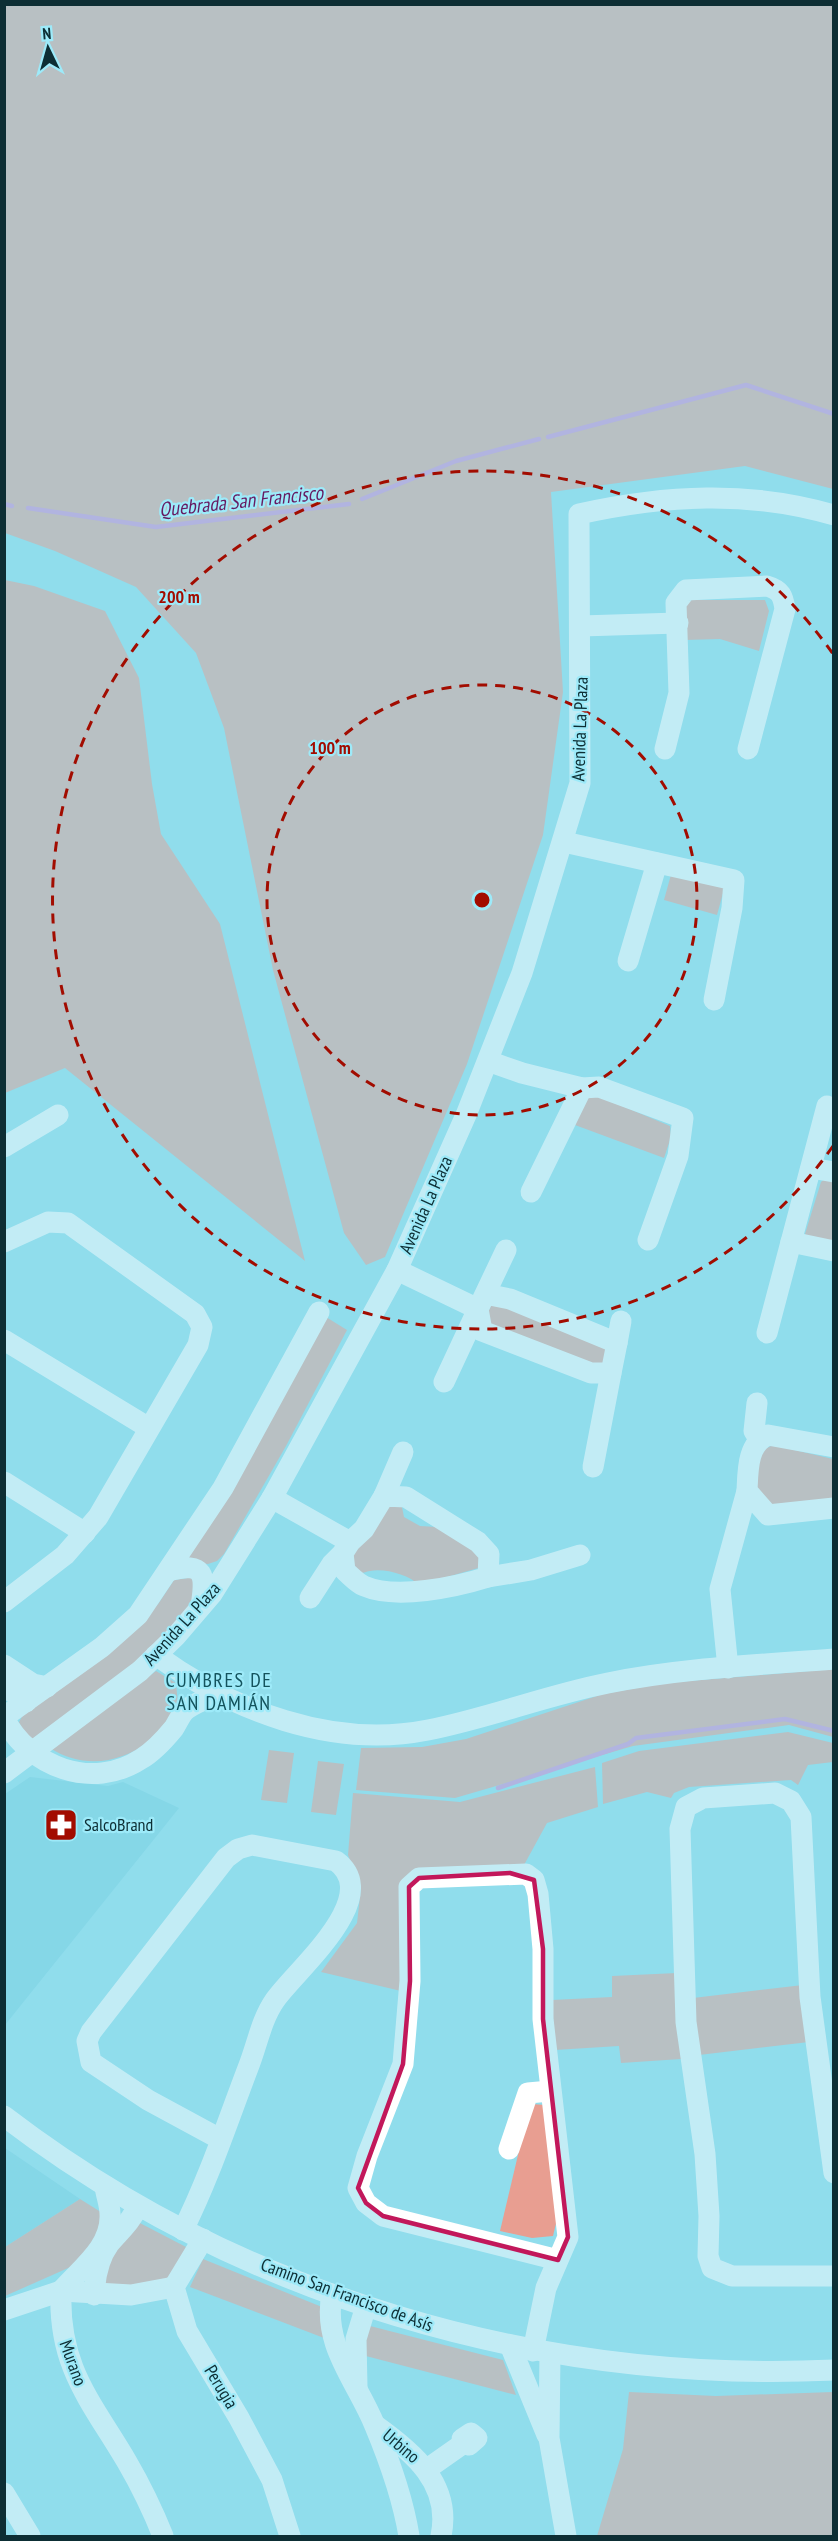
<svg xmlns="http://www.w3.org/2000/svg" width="838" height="2541" viewBox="0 0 838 2541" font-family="'PT Sans Narrow',sans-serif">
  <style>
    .built { fill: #78d0e0 }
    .green { fill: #e89e91 }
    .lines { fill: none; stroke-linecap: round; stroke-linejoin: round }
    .stream { stroke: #d983d0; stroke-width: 4.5 }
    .minor { stroke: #fff; stroke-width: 21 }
    .marked { fill: none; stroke: #c2185b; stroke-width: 4.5; stroke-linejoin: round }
    .ring { fill: none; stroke: #a20c00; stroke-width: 3; stroke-dasharray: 10 8 }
    .labels { text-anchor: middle; stroke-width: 4.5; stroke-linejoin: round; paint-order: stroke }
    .street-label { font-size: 18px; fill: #0d2e34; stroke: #9deaf9 }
    .poi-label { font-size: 18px; fill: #0d2e34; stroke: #9deaf9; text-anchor: start }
    .water-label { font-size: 20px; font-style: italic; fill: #661a61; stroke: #9deaf9 }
    .neighbourhood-label { font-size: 20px; letter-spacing: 1.5px; fill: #14535d; stroke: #9deaf9 }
    .centre { fill: #a20c00; stroke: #9deaf9; stroke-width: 3 }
    .ring-label { font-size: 18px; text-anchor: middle; font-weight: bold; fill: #a20c00; stroke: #9deaf9; stroke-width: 4.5; stroke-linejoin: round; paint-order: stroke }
  </style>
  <rect width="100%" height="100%" fill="#90ddec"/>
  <g class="built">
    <path d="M30,1777L108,1786L123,1782L179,1808L5,2025V1794Z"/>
    <path d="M5,2148L80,2199L5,2247Z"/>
  </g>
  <g class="green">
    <path d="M5,4L833,5V489L745,466L551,492L563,692L543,835L467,1064L385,1257L366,1265L344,1233L273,970L224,728L196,653L136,587L55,551L5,533Z"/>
    <path d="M5,580L34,586L105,611L139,678L152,784L161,834L220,924L305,1261L65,1068L5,1093Z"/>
    <path d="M692,600H765L769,611L759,651L720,639L685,640L683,604Z"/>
    <path d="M672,871L725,886L717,915L664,900Z"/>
    <path d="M596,1095L670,1126L671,1137L664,1158L575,1125L585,1098Z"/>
    <path d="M826,1178L833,1180V1245L812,1241L805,1234L821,1182Z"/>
    <path d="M494,1299L610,1344L603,1370L483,1323Z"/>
    <path d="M326,1317L347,1330L286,1446L224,1554L217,1561L208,1564L186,1562Z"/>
    <path d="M773,1445L833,1459V1499L767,1508L754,1493L761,1451Z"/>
    <path d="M388,1505L402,1507L404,1517L420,1526L437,1527L481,1552L482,1567L419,1585C409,1575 385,1568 370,1571C364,1572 363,1574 356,1572L351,1558Z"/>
    <path d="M194,1577L198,1598L147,1656L36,1739L26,1737L19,1722L24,1713L158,1604L174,1580Z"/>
    <path d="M833,1669V1737L789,1725L633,1746L455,1798L356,1790L361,1748L422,1747L466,1739L603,1694L665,1683Z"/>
    <path d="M156,1671L176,1683L178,1704C170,1715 161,1732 150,1741C119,1764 83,1769 50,1748Z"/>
    <path d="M788,1732L833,1743V1762L808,1765L798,1785L791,1780L689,1787L674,1793L671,1798L647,1792L603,1804L602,1763L639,1751Z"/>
    <path d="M269,1750L294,1753L287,1803L261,1800Z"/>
    <path d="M318,1761L344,1764L336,1815L311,1812Z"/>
    <path d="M595,1767L598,1807L547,1823L524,1865L417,1871L401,1991L321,1972L357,1923L361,1888L348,1855L353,1793L460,1802Z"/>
    <path d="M677,1973L681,2059L621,2063L619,2046L555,2050L552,2000L612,1997V1976Z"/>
    <path d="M803,1985L809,2042L699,2055L693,1998Z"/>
    <path d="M530,2104L546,2105L558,2215L553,2236L532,2238L500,2231Z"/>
    <path d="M80,2199L104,2214L99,2237L75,2265L5,2296V2247Z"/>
    <path d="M136,2221L188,2248L168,2280L134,2287L102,2284L106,2260Z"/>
    <path d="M203,2259L322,2307L324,2338L190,2287Z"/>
    <path d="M370,2326L503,2360L516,2395L362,2355Z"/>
    <path d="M629,2392L716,2396L833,2392V2536H597L623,2449Z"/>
  </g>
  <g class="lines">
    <g class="stream">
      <path d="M548,437L746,385L834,414"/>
      <path d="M362,499L456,461L539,439"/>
      <path d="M4,504L12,506"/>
      <path d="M28,508L156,527L349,504"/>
      <path d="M498,1788L628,1744L636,1738L785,1719L834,1731"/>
    </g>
    <g class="minor">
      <path d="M581,626L678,623"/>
      <path d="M665,749L679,693L676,603L686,590L767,586C781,590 783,596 785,609L748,749"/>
      <path d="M564,842L734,880L732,908L714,1000"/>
      <path d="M628,961L657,863"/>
      <path d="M488,1061L522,1073L582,1088L599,1087L683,1118L678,1156L648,1240"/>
      <path d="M4,1147L58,1115"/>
      <path d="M811,1168L834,1172"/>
      <path d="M531,1192L582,1088"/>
      <path d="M4,1242L48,1222L68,1223L195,1314L202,1327L198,1345L98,1517L65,1555L4,1602"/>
      <path d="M791,1242L834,1251"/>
      <path d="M397,1270L478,1309L444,1382"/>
      <path d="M485,1294L510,1299L617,1343L611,1373H591L482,1331L478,1309L506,1250"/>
      <path d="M767,1333L827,1106"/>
      <path d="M4,1340L149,1428"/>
      <path d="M617,1343L621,1321"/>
      <path d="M757,1403L754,1431L759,1439"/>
      <path d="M834,1447L768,1435C747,1444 748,1471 747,1491L768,1515L834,1508"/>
      <path d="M593,1467L611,1373"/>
      <path d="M4,1482L85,1533"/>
      <path d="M384,1496L406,1497L478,1542L489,1554L488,1577C456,1587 396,1600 364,1586C357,1583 351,1576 345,1571L343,1553L350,1542L364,1529Z"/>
      <path d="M384,1496L403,1452"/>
      <path d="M272,1498L350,1542"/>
      <path d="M169,1571C205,1561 206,1575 201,1606"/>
      <path d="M488,1577L531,1570L580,1555"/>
      <path d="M310,1598L332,1564L343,1553"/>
      <path d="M156,1655C233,1711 332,1749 428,1730C489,1718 547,1695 608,1683C682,1668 758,1665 834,1659"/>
      <path d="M4,1665L33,1684L47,1687"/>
      <path d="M728,1668L720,1589L747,1491"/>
      <path d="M4,1686L26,1702"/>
      <path d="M4,1717L102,1647L138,1615L223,1488L319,1312"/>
      <path d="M4,1718C29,1767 92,1791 141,1759C153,1752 165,1739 174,1728C178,1722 181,1713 187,1709C196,1702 210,1698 220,1693"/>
      <path d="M4,1773L140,1671L176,1636L212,1594L272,1498L397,1270L466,1115L522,973L580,783L579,514C665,495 748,490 834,515"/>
      <path d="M4,2116C239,2296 539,2384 834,2370"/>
      <path d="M509,2149L528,2093L550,2091"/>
      <path d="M834,2173L810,1997L801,1817L791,1801L775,1793L703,1798L686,1807L680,1829L686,2022L705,2154L709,2216L708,2256L712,2268L732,2276H834"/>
      <path d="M105,2186C106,2195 110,2205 110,2214C112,2247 80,2269 61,2291C58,2367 91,2401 127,2462C141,2486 153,2511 163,2536"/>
      <path d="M183,2230C209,2178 227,2123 248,2068C257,2046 261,2020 275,2000C296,1970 385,1897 336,1861L252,1845L238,1849L226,1858L91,2032L87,2041L91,2062L148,2100L220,2139"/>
      <path d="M203,2239L174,2287L187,2331L239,2418L272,2480L290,2536"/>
      <path d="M332,2294C322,2346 357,2381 375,2426C390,2462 403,2499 409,2536"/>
      <path d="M94,2295C95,2277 98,2259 109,2244C120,2231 131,2222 138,2206"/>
      <path d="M4,2310L61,2291L131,2295L174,2287"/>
      <path d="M510,2345L547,2435"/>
      <path d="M533,2351L546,2288L568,2237L543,2019V1949L538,1894L534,1880L526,1874L419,1878L409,1887L410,1981L403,2064L367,2156L358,2188L366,2203L383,2216L558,2260"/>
      <path d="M550,2353L549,2438L566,2536"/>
      <path d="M357,2387L356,2339L366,2306"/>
      <path d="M375,2425C413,2452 452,2484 441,2536"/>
      <path d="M427,2469L464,2443L462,2439L471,2433L477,2438L469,2445L464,2443"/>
      <path d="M4,2493L30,2536"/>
    </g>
  </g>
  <path d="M0 0H838V2541H0ZM510,1873L534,1880L543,1949V2019L568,2237L558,2260L383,2216L366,2203L358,2188L403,2064L410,1981L409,1887L419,1878Z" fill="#90ddec" fill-opacity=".55" fill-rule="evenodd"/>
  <path class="marked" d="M510,1873L534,1880L543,1949V2019L568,2237L558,2260L383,2216L366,2203L358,2188L403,2064L410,1981L409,1887L419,1878Z"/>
  <g class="ring">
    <circle cx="482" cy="900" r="215"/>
    <path d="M833 1146A429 429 0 1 1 833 654"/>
  </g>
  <defs>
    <g id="pharmacy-square" transform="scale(1.725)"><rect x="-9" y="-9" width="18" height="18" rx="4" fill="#a20c00" stroke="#9deaf9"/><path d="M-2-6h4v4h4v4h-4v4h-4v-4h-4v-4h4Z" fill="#fff"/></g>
  </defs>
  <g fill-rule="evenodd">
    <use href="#pharmacy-square" x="61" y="1825"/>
  </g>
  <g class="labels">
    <g class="street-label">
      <text transform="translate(580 729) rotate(-88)" y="6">Avenida La Plaza</text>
      <text transform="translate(426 1205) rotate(-66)" y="6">Avenida La Plaza</text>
      <text transform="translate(182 1624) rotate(-48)" y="6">Avenida La Plaza</text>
      <text transform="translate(347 2295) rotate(20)" y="6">Camino San Francisco de Asís</text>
      <text transform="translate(73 2363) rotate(70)" y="6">Murano</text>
      <text transform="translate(221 2387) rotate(59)" y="6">Perugia</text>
      <text transform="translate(401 2446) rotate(40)" y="6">Urbino</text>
    </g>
    <g class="poi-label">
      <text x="84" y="1831">SalcoBrand</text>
    </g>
    <g class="water-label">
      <text transform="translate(241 501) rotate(-6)" y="7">Quebrada San Francisco</text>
    </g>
    <g class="neighbourhood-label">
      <text x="219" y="1687">CUMBRES DE<tspan x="219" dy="23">SAN DAMIÁN</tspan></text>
    </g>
  </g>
  <circle cx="482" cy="900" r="9" class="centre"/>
  <g class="ring-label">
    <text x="179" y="603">200 m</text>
    <text x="330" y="754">100 m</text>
  </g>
  <rect width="838" height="2541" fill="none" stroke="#0d2e34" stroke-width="12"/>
  <g transform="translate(48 48) rotate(355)" stroke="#9deaf9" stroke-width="4.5" paint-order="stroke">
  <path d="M0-4.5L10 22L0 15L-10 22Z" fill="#0d2e34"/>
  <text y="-9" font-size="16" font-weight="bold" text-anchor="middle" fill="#0d2e34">N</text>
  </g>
</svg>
